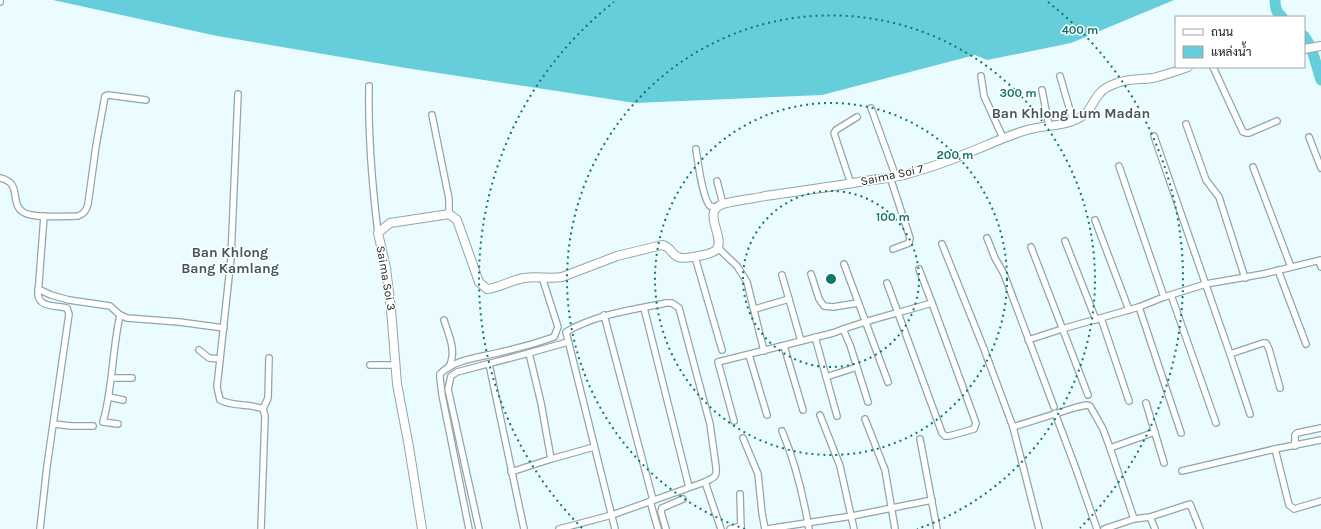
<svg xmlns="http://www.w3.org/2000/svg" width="1321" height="529" viewBox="0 0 1321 529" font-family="Karla,Sarabun,sans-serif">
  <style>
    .water { fill: #66cddb }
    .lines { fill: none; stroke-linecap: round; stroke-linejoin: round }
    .river { stroke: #66cddb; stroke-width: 11 }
    .street-casing { stroke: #91a6a9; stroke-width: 8 }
    .secondary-casing { stroke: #91a6a9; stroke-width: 10 }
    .street { stroke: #fff; stroke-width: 5.5 }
    .secondary { stroke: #fff; stroke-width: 8 }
    .ring { fill: none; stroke: #0f766e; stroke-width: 2; stroke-dasharray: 2 4 }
    .labels { text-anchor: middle; stroke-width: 3; stroke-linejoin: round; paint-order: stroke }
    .street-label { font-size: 12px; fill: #171f20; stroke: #fff }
    .quarter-label { font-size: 14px; font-weight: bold; fill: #435659; stroke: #fff }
    .centre { fill: #0f766e; stroke: #fff; stroke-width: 2 }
    .ring-label { font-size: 12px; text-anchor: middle; font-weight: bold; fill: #0f766e; stroke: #fff; stroke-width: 3; stroke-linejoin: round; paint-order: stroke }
  </style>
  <rect width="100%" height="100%" fill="#eafcff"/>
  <path class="water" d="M53,0H1174L1071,43L987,60L975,55L822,95L635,103L406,68L217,36Z"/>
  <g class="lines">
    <g class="river">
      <path d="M1275,0C1275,7 1276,12 1282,17"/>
      <path d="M1304,36L1311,47L1321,80"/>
    </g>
    <g class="street-casing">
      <g id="street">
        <path d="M0,2V0"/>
        <path d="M1213,67L1243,132L1246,133H1249L1277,121"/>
        <path d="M981,76L984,96L1003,138"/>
        <path d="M1060,76L1073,121"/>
        <path d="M369,86C368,135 372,184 378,233"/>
        <path d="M1042,90L1049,126"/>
        <path d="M238,94L231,258L217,387L220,400C233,407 249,403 263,409L265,416L261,529"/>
        <path d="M871,108L896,177"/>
        <path d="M432,115L449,199V214"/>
        <path d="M1186,124L1206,180L1219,197L1245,278"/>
        <path d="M1154,136L1230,354L1250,414"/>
        <path d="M1309,137L1321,168"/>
        <path d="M696,149C698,162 702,197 710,206C711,206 716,208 716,209"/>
        <path d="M1119,166L1164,297"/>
        <path d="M1253,167L1291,267"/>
        <path d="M890,177L910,238L909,243L893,249"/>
        <path d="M0,178C23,183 9,203 23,212C33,219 65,216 78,216C84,214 86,211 88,204L96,146L105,96L108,95L146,100"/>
        <path d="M717,181L723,204"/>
        <path d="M851,184L834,133L836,130L857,117"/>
        <path d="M1095,220L1129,310"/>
        <path d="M987,238L995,258L1004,274L1054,407"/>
        <path d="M1065,241L1096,320"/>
        <path d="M942,244L984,349L1013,427L1039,529"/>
        <path d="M1031,247L1088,395"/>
        <path d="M718,248L737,266L747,282L764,351"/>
        <path d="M695,257L722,350"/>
        <path d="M1319,261L1321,267"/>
        <path d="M844,264L888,382"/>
        <path d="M919,269L932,303"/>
        <path d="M1278,270L1306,344"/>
        <path d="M811,274L819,299L824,306L833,307L858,303"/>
        <path d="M782,275L801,341"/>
        <path d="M38,289L51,295L69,300L110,306L120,315L127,318L179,322L224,328"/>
        <path d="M1171,295L1216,423"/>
        <path d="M1139,307L1181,433"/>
        <path d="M644,308L689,487"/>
        <path d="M755,309L789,299"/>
        <path d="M604,315L653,500"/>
        <path d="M1101,318L1129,401"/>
        <path d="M444,320C449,336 457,351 449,367"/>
        <path d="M843,329L850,345L868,402"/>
        <path d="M815,337L837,416"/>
        <path d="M1028,340L1062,329L1139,307L1164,297L1206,284L1263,274L1321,260"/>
        <path d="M784,346L803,410"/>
        <path d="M199,350L209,358L220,359"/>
        <path d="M529,353L568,342"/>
        <path d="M1230,354L1263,343H1266L1269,349L1280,388"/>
        <path d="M749,355L767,415"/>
        <path d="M489,364L524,529"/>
        <path d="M370,365H395"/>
        <path d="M826,377L857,367"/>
        <path d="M112,378H132"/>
        <path d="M109,397L123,400"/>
        <path d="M1146,403L1164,463"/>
        <path d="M263,409L268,398L269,358"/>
        <path d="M1055,413L1076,469L1097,529"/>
        <path d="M820,415L840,466L854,529"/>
        <path d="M865,419L885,470L895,529"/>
        <path d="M734,421L718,362L833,333C865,320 899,313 932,303L976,423L974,429L949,436H945L942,433L887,283"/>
        <path d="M54,424L71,426H93"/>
        <path d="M118,424L103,422C113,387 112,351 120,315"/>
        <path d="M1013,427L1077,407L1087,405L1090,406L1103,429L1110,448L1134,519"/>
        <path d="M782,431C796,464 803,494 809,529"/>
        <path d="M743,438L758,474L762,513L765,529"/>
        <path d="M920,439L937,529"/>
        <path d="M1321,440L1275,449L1289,505L1294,509L1321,501"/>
        <path d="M1295,446V435L1297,433L1321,428"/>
        <path d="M1110,448L1155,432"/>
        <path d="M551,459L594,447"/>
        <path d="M1182,471L1275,449"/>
        <path d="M740,494L741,529"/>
        <path d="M650,501L658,529"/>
        <path d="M1150,517L1155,529"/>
        <path d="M40,529L47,466L69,314L67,308C56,305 40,308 38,295L44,216"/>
        <path d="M469,529L442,395L440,378V374C454,359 482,357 501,352C519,348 537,343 554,337L558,327L542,277"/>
        <path d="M479,529L448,389L451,376L457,372L529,353L541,403L551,459L511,472"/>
        <path d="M559,529L612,515L705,482L721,529"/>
        <path d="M615,529L566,332C597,314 632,310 666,303H672L679,308L710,424L716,467C717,478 714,477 705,482"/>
        <path d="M666,529L661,512L662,508L683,499"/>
        <path d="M730,529L741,526"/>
        <path d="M767,529L852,516L932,500"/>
        <path d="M1104,529L1134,519L1150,517L1190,504L1200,529"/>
      </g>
    </g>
    <g class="secondary-casing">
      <g id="secondary">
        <path d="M1304,49L1321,46"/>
        <path d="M422,529L409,447L397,384L391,309L386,268L378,233L390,223L443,215L449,214L457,220L479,282L487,289C499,288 511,280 524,278C537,276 550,279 562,277L617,256L662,245C670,246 671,254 678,257C684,260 712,254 716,250C727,239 700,211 723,204C737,200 752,199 765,196C799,191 832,187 865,181C878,179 892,178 904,175C925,169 945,163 965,154C986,146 1006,136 1027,130C1043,125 1060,127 1075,120C1092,112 1089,107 1099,94C1103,89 1111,85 1117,83C1129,78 1141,80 1153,78C1165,75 1177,71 1188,67"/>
      </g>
    </g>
    <use href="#street" class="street"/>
    <use href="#secondary" class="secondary"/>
  </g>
  <g class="ring">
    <circle cx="831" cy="279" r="88"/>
    <circle cx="831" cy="279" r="176"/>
    <path d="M745 529A264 264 0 1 1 917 529"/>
    <path d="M582 528A352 352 0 0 1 614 2M1048 2A352 352 0 0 1 1080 528"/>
  </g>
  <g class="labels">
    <g class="street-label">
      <text transform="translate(892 175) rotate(-12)" y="4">Saima Soi 7</text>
      <text transform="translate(386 278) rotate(80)" y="4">Saima Soi 3</text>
    </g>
    <g class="quarter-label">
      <text x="1071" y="118">Ban Khlong Lum Madan</text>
      <text x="230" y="257">Ban Khlong<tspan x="230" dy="16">Bang Kamlang</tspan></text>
    </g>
  </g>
  <circle cx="831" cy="279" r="6" class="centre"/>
  <g class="ring-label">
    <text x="1080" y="34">400 m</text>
    <text x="1018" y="97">300 m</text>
    <text x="955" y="159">200 m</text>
    <text x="893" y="221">100 m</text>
  </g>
  <rect x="1175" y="16" width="130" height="52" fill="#ffffff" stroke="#a2a5a6"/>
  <rect x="1183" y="29" width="20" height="6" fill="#ffffff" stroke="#a2a5a6"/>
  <text x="1211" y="36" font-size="12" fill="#171f20">ถนน</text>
  <rect x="1183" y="46" width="20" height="12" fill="#66cddb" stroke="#a2a5a6"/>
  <text x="1211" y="56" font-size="12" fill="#171f20">แหล่งน้ำ</text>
</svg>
